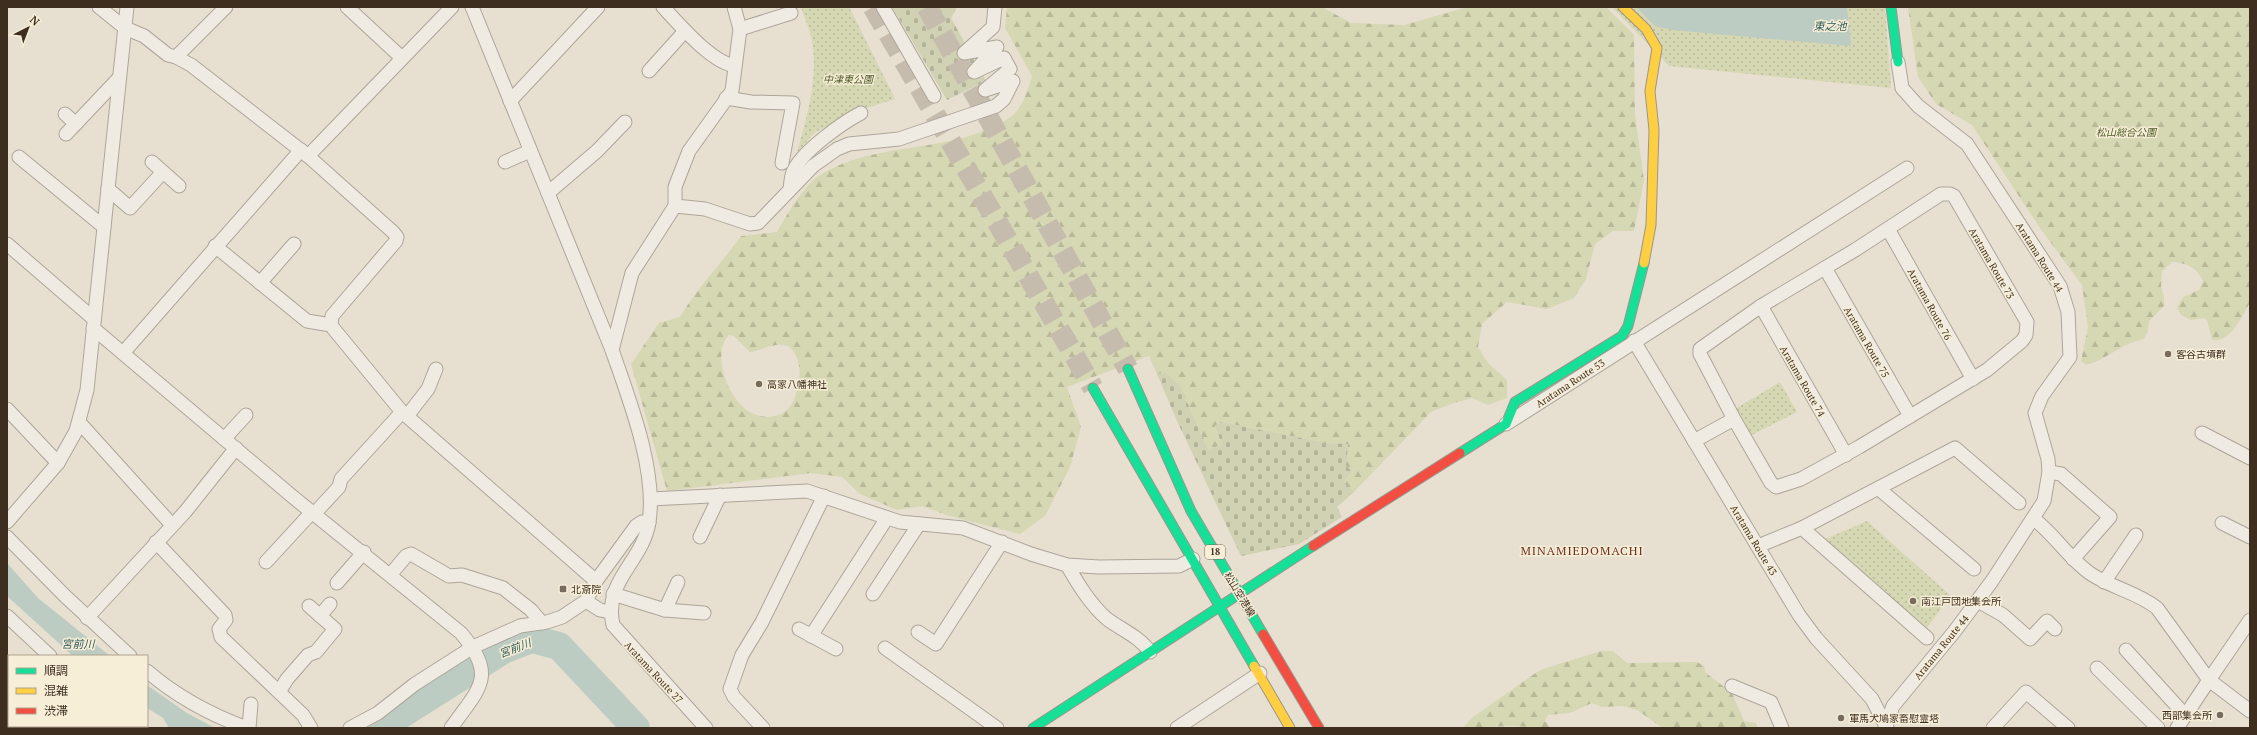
<svg xmlns="http://www.w3.org/2000/svg" width="2257" height="735" viewBox="0 0 2257 735" font-family="'PT Serif','Noto Sans JP',serif">
  <style>
    .grass { fill: url(#grass-dots) }
    .forest { fill: url(#forest-firs); fill-rule: evenodd }
    .cemetery { fill: url(#cemetery-stones) }
    .water { fill: #bcccc2 }
    .lines { fill: none; stroke-linecap: round; stroke-linejoin: round }
    .river { stroke: #bcccc2; stroke-width: 28 }
    .primary-tunnel { stroke: #c5bcae; stroke-width: 21; stroke-dasharray: 21 10; stroke-linecap: butt }
    .street-casing { stroke: #ada599; stroke-width: 15 }
    .fast-casing { stroke: #9c958a; stroke-width: 11 }
    .slow-casing { stroke: #9c958a; stroke-width: 11 }
    .jam-casing { stroke: #9c958a; stroke-width: 11 }
    .street { stroke: #efebe3; stroke-width: 13 }
    .fast { stroke: #16e098; stroke-width: 9 }
    .slow { stroke: #ffcf43; stroke-width: 9 }
    .jam { stroke: #f24e42; stroke-width: 9 }
    .poi-dot { fill: #786c5e; stroke: #f7eed8; stroke-width: 1.5 }
    .labels { text-anchor: middle; stroke-width: 3; stroke-linejoin: round; paint-order: stroke }
    .shield { fill: #f7eed8; stroke: #756857; stroke-width: 1 }
    .shield-label { font-size: 9px; font-weight: bold; fill: #3d2e20 }
    .park-label { font-size: 10px; font-style: italic; fill: #4d5a26; stroke: #f7eed8 }
    .street-label { font-size: 10px; fill: #3d2e20; stroke: #f7eed8 }
    .poi-label { font-size: 10px; fill: #3d2e20; stroke: #f7eed8; text-anchor: start }
    .water-label { font-size: 11px; font-style: italic; fill: #2f5d5a; stroke: #f7eed8 }
    .quarter-label { font-size: 12px; letter-spacing: 1px; fill: #6b2e1e; stroke: #f7eed8 }
  </style>
  <defs>
    <pattern id="grass-dots" width="8" height="8" patternUnits="userSpaceOnUse"><rect width="8" height="8" fill="#d6d7b3"/><path d="M2 2h.1M6 6h.1" fill="none" stroke="#b9b99a" stroke-width="1.8" stroke-linecap="round"/></pattern>
    <pattern id="forest-firs" width="22" height="20" patternUnits="userSpaceOnUse"><rect width="22" height="20" fill="#d6d7b3"/><path d="M5 1l3.5 6h-7zM16 11l3.5 6h-7z" fill="#b9b99a"/></pattern>
    <pattern id="cemetery-stones" width="16" height="16" patternUnits="userSpaceOnUse"><rect width="16" height="16" fill="#d1d1b3"/><path d="M2 7V4a2 2 0 0 1 4 0v3zM10 15v-3a2 2 0 0 1 4 0v3z" fill="#b4b49a"/></pattern>
  </defs>
  <rect width="100%" height="100%" fill="#e7e0d1"/>
  <g class="grass">
    <path d="M801,7H849L895,99L854,112L814,133L797,153C808,113 818,81 812,40C810,29 804,17 801,7Z"/>
    <path d="M1612,7H1885L1891,88L1669,66Z"/>
    <path d="M1780,382L1797,412L1748,437L1735,409Z"/>
    <path d="M1867,521L1951,596L1923,633L1818,542Z"/>
  </g>
  <g class="forest">
    <path d="M1007,7H1322L1351,23L1404,25L1468,7H1606L1634,35L1635,115L1644,180L1634,231H1613L1595,244L1586,279L1574,298L1547,309L1507,302L1482,324L1478,347L1488,363L1507,380V398L1488,405L1472,398L1454,403L1431,412L1354,492L1342,482L1348,444L1326,443L1221,422L1215,426L1222,445L1208,449L1179,384L1166,373L1157,374L1149,356L1067,387L1081,427L1070,467L1045,516L1020,534L946,515L923,506L897,510L860,494L842,477L811,473L667,491L631,364L659,323L680,317C697,288 721,264 741,236L777,232C786,216 803,186 819,176C869,143 936,153 990,128C996,125 1004,122 1009,118C1023,109 1027,91 1032,76L1005,28ZM729,335L734,336L750,352C767,350 787,333 797,358C802,372 799,384 795,397C787,421 760,422 743,407C726,392 712,352 729,335Z"/>
    <path d="M1908,7H2250V303C2241,317 2231,343 2212,340L2207,320L2204,318L2191,320L2181,315L2177,307L2183,297L2199,290L2203,281C2196,267 2187,263 2172,262L2162,271L2161,287L2164,296V306L2149,321L2148,331L2144,339C2122,343 2108,359 2086,365L2081,361L2088,327L2082,285L2040,228L1972,125L1936,104L1918,77Z"/>
    <path d="M1601,651H1613L1627,663L1697,662L1704,666L1706,673L1732,693L1744,721L1756,723L1758,728H1663L1637,710L1623,706L1602,707L1592,703L1570,713L1548,715L1545,721L1549,726L1554,728L1510,726L1463,728L1473,717L1534,674L1543,669Z"/>
  </g>
  <g class="cemetery">
    <path d="M892,7H957L951,18L986,81L947,100Z"/>
    <path d="M1166,373L1179,384L1208,449L1222,445L1215,426L1221,422L1326,443L1348,444L1346,466L1352,471L1343,482L1354,492L1337,507L1342,517L1299,544L1241,556L1177,421L1157,374Z"/>
  </g>
  <g class="water">
    <path d="M1636,7H1847L1851,46L1672,30L1655,26Z"/>
    <path d="M7,563L38,598L110,656H73L7,596Z"/>
    <path d="M147,685L187,713L215,728H169L163,718L147,708Z"/>
  </g>
  <g class="lines">
    <path class="river" d="M380,728L503,650L532,639L559,646L636,728"/>
    <g class="primary-tunnel">
      <path d="M873,7L1093,388"/>
      <path d="M927,7L1128,369"/>
    </g>
    <g class="street-casing">
      <g id="street">
        <path d="M99,7L125,28L144,36L168,55L176,57L191,65L308,156L393,232L397,237L396,241L332,316L331,325L333,328L402,412L596,581"/>
        <path d="M347,7L402,58"/>
        <path d="M472,7L612,350C629,399 657,470 649,522C643,562 603,580 613,625L706,728"/>
        <path d="M663,7C680,25 711,62 735,66"/>
        <path d="M883,7L934,96"/>
        <path d="M740,29L791,13"/>
        <path d="M176,57L226,7"/>
        <path d="M649,71L685,31"/>
        <path d="M726,98L751,102L793,103L782,163"/>
        <path d="M510,101L598,7"/>
        <path d="M65,114L76,124"/>
        <path d="M66,134L119,78"/>
        <path d="M308,156L452,7"/>
        <path d="M19,157L104,227"/>
        <path d="M152,162L179,186"/>
        <path d="M505,162L530,151"/>
        <path d="M790,188C791,183 791,177 793,172C801,152 842,123 861,113"/>
        <path d="M108,189L130,208L163,172"/>
        <path d="M548,193L597,151L625,122"/>
        <path d="M675,206L705,209L750,224L758,223L813,166L837,149L849,144L899,139L996,106L1004,99L1013,81L985,90L1010,69L1004,58L974,72L997,47L964,53L993,27L995,7"/>
        <path d="M1888,229L1973,379"/>
        <path d="M7,244L94,319"/>
        <path d="M215,246L307,321L331,325"/>
        <path d="M1825,268L1910,416"/>
        <path d="M260,283L294,244"/>
        <path d="M1761,306L1846,455"/>
        <path d="M93,328L293,497L461,633C498,677 479,688 451,728"/>
        <path d="M1634,341L1799,615L1816,638L1872,699L1887,728"/>
        <path d="M612,350L632,273L675,206V187L689,151L732,91L740,29L734,7"/>
        <path d="M123,353L301,150"/>
        <path d="M7,409L58,463"/>
        <path d="M407,416L428,389L436,369"/>
        <path d="M79,422L172,525"/>
        <path d="M1506,424L1907,168"/>
        <path d="M2202,433L2250,458"/>
        <path d="M224,439L246,415"/>
        <path d="M1694,441L1734,419L1700,354V349L1761,306L1855,250L1941,194H1950L1954,196L2027,322L2026,335L2022,341L1987,370L1859,447L1801,479L1776,487L1771,483L1734,419"/>
        <path d="M2049,472L2061,474L2110,517L2073,559"/>
        <path d="M1879,489L1974,569"/>
        <path d="M651,499L807,491L900,522L963,528L1031,554L1067,565L1099,567L1179,566L1193,559"/>
        <path d="M314,514L339,487L341,479L402,412"/>
        <path d="M2034,519C2055,535 2069,559 2091,574C2112,588 2137,592 2157,608L2209,680L2250,620"/>
        <path d="M7,522L58,463L76,431L87,390L127,7"/>
        <path d="M2222,523L2250,537"/>
        <path d="M1802,528L1927,638"/>
        <path d="M7,537L65,596L130,656"/>
        <path d="M700,537L720,495"/>
        <path d="M156,542L225,615L226,620L219,629L221,637L303,715L311,728"/>
        <path d="M1758,546L1802,528L1955,448L2019,503"/>
        <path d="M266,562L312,512"/>
        <path d="M1067,565C1078,584 1090,604 1107,619C1122,630 1140,637 1150,652"/>
        <path d="M391,574L406,556L411,554L449,576L462,575L503,588L531,610L542,623"/>
        <path d="M2104,582L2136,535"/>
        <path d="M337,583L364,552"/>
        <path d="M613,594L665,610L704,613"/>
        <path d="M873,594L919,524"/>
        <path d="M586,601L596,581L636,526L642,522L649,523"/>
        <path d="M1978,601L2003,615L2030,639L2047,621L2055,629"/>
        <path d="M665,610L678,582"/>
        <path d="M7,616L50,656"/>
        <path d="M320,616L330,604"/>
        <path d="M87,618L185,512L236,448"/>
        <path d="M799,629L836,649"/>
        <path d="M918,632L936,644L1002,542"/>
        <path d="M811,636L887,518"/>
        <path d="M885,648L997,728"/>
        <path d="M2126,650L2185,715"/>
        <path d="M2097,668L2158,728"/>
        <path d="M147,671C176,696 211,715 247,728"/>
        <path d="M1732,686L1771,702L1782,728"/>
        <path d="M279,692L287,679L308,655L316,652L335,629L309,606"/>
        <path d="M128,726L131,728"/>
        <path d="M14,728L16,726"/>
        <path d="M64,728L65,726"/>
        <path d="M249,728L251,704"/>
        <path d="M350,728L378,713L415,684L473,647L520,626L547,622L562,617L586,601L600,610L610,612"/>
        <path d="M763,728L734,697L730,689L742,655L762,622L824,496"/>
        <path d="M1177,728L1260,673"/>
        <path d="M1885,728L1893,706L1954,632L1992,581L2044,501L2049,472L2048,459L2035,413L2042,396L2070,357L2068,312L2060,286L1967,144L1918,106L1902,88L1898,62"/>
        <path d="M1993,728L2026,692L2068,728"/>
        <path d="M2177,728L2209,680L2250,711"/>
      </g>
    </g>
    <g class="fast-casing">
      <g id="fast">
        <path d="M1891,7L1898,62"/>
        <path d="M1128,369L1191,511L1263,634"/>
        <path d="M1093,388L1254,666"/>
        <path d="M1460,453L1506,424L1515,402L1622,336L1628,326L1644,263"/>
        <path d="M1033,728L1313,546"/>
      </g>
    </g>
    <g class="slow-casing">
      <g id="slow">
        <path d="M1623,7L1646,29L1657,48L1650,91L1654,130L1651,225L1644,263"/>
        <path d="M1254,666L1290,728"/>
      </g>
    </g>
    <g class="jam-casing">
      <g id="jam">
        <path d="M1313,546L1460,453"/>
        <path d="M1263,634L1319,728"/>
      </g>
    </g>
    <use href="#street" class="street"/>
    <use href="#fast" class="fast"/>
    <use href="#slow" class="slow"/>
    <use href="#jam" class="jam"/>
  </g>
  <g class="poi-dot">
    <circle cx="2168" cy="354" r="4"/>
    <circle cx="759" cy="384" r="4"/>
    <rect x="559" y="585" width="8" height="8" rx="2"/>
    <circle cx="1913" cy="601" r="4"/>
    <circle cx="2220" cy="715" r="4"/>
    <circle cx="1841" cy="718" r="4"/>
  </g>
  <g class="labels">
    <rect class="shield" x="1205" y="545" width="20" height="14" rx="3"/>
    <g class="shield-label">
      <text x="1215" y="555">18</text>
    </g>
    <g class="park-label">
      <text x="848" y="83">中津東公園</text>
      <text x="2126" y="136">松山総合公園</text>
    </g>
    <g class="street-label">
      <text transform="translate(2040 257) rotate(58)" y="4">Aratama Route 44</text>
      <text transform="translate(1992 263) rotate(60)" y="4">Aratama Route 73</text>
      <text transform="translate(1930 304) rotate(61)" y="4">Aratama Route 76</text>
      <text transform="translate(1867 342) rotate(60)" y="4">Aratama Route 75</text>
      <text transform="translate(1803 381) rotate(60)" y="4">Aratama Route 74</text>
      <text transform="translate(1570 383) rotate(-33)" y="4">Aratama Route 53</text>
      <text transform="translate(1754 540) rotate(59)" y="4">Aratama Route 43</text>
      <text transform="translate(1240 594) rotate(59)" y="4">松山空港線</text>
      <text transform="translate(1941 647) rotate(-51)" y="4">Aratama Route 44</text>
      <text transform="translate(654 672) rotate(47)" y="4">Aratama Route 27</text>
    </g>
    <g class="poi-label">
      <text x="2176" y="358">客谷古墳群</text>
      <text x="767" y="388">高家八幡神社</text>
      <text x="571" y="593">北斎院</text>
      <text x="1921" y="605">南江戸団地集会所</text>
      <text x="2212" y="719" text-anchor="end">西部集会所</text>
      <text x="1849" y="722">軍馬犬鳩家畜慰霊塔</text>
    </g>
    <g class="water-label">
      <text x="1830" y="30">東之池</text>
      <text x="78" y="648">宮前川</text>
      <text transform="translate(515 648) rotate(-21)" y="4">宮前川</text>
    </g>
    <g class="quarter-label">
      <text x="1582" y="555">MINAMIEDOMACHI</text>
    </g>
  </g>
  <rect width="2257" height="735" fill="none" stroke="#3d2e20" stroke-width="16"/>
  <rect x="8" y="655" width="140" height="72" fill="#f7eed8" stroke="#ada18e"/>
  <rect x="16" y="668" width="20" height="6" fill="#16e098" stroke="#ada18e"/>
  <text x="44" y="675" font-size="12" fill="#3d2e20">順調</text>
  <rect x="16" y="688" width="20" height="6" fill="#ffcf43" stroke="#ada18e"/>
  <text x="44" y="695" font-size="12" fill="#3d2e20">混雑</text>
  <rect x="16" y="708" width="20" height="6" fill="#f24e42" stroke="#ada18e"/>
  <text x="44" y="715" font-size="12" fill="#3d2e20">渋滞</text>
  <g transform="translate(28 28) rotate(42)" stroke="#f7eed8" stroke-width="3" paint-order="stroke">
  <path d="M0-3L7 15L0 10L-7 15Z" fill="#3d2e20"/>
  <text y="-6" font-size="11" font-weight="bold" text-anchor="middle" fill="#3d2e20">N</text>
  </g>
</svg>
